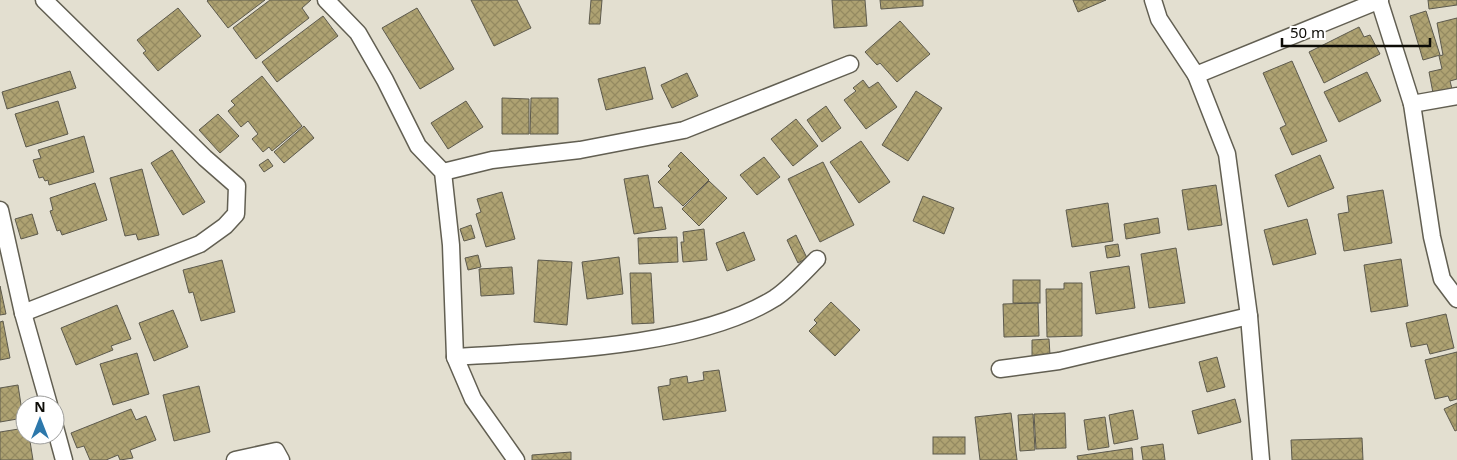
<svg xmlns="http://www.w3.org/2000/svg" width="1457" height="460" viewBox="0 0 1457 460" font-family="'Noto Sans',sans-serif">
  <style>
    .building { fill: url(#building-cross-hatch); stroke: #5d5a4d }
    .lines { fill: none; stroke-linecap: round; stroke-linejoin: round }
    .street-casing { stroke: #625f52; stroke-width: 19 }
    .street { stroke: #fff; stroke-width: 16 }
  </style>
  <defs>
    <pattern id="building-cross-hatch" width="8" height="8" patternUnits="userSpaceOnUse" patternTransform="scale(1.25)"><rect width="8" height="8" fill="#aea272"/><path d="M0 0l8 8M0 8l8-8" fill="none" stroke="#948a61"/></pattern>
  </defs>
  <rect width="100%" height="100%" fill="#e3dfd0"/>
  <g class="building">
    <path d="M208,0H265L228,28L207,1Z"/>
    <path d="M270,0H311L302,8L309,18L256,59L233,28Z"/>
    <path d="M471,0H517L531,28L494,46Z"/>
    <path d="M591,0H602L600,24H589Z"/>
    <path d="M832,0H865L867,26L834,28Z"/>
    <path d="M880,0H923V6L881,9Z"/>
    <path d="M1073,0H1106L1078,12Z"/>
    <path d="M1428,0H1457V5L1429,9Z"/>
    <path d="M178,8L201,36L158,71L143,53L146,51L137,40Z"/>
    <path d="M417,8L454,69L420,89L382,28Z"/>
    <path d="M1426,11L1440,55L1423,60L1410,16Z"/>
    <path d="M323,16L338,36L277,82L262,62Z"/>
    <path d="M1457,18V79L1450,81L1452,89L1433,93L1429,72L1442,69L1439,56L1443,55L1437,23Z"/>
    <path d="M900,21L930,54L897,82L880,63L877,65L865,52Z"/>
    <path d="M1359,27L1364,37L1370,35L1380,54L1324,83L1309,52Z"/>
    <path d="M1292,61L1327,141L1292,155L1280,128L1286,125L1263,73Z"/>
    <path d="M645,67L653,99L606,110L598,79Z"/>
    <path d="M70,71L76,88L7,109L2,92Z"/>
    <path d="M1367,72L1381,101L1339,122L1324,92Z"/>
    <path d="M687,73L698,96L672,108L661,85Z"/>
    <path d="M262,76L302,126L272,151L269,147L263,152L252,139L258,134L248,121L241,127L228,111L235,105L231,101Z"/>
    <path d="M863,80L869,88L878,82L897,107L866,129L844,100L856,91L853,88Z"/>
    <path d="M916,91L942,108L908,161L882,145Z"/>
    <path d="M502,98L529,99V134H502Z"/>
    <path d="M531,98H558V134H530Z"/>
    <path d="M58,101L68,134L26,147L15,114Z"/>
    <path d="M466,101L483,127L448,149L431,123Z"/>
    <path d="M826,106L841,128L822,142L807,120Z"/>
    <path d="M218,114L239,136L220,153L199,130Z"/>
    <path d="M796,119L818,146L793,166L771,139Z"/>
    <path d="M304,126L314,138L284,163L274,152Z"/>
    <path d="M84,136L94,172L49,185L48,180L45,181L43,177L39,178L33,160L41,158L38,150Z"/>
    <path d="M861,141L890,182L859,203L830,162Z"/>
    <path d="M172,150L205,202L183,215L151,163Z"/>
    <path d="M681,152L709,180L683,206L658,182L671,169L668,166Z"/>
    <path d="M1320,155L1334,188L1288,207L1275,175Z"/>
    <path d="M764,157L780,177L757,195L740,175Z"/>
    <path d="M268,159L273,166L264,172L259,165Z"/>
    <path d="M823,162L854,225L820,242L788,179Z"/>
    <path d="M142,169L159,235L138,240L136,234L125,236L110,178Z"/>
    <path d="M648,175L654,208L662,207L666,229L634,234L624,179Z"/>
    <path d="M709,181L727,198L699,226L682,209Z"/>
    <path d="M95,183L107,220L62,235L60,230L57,231L50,211L53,210L50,198Z"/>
    <path d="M1216,185L1222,225L1188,230L1182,190Z"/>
    <path d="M1383,190L1392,243L1344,251L1338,214L1349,212L1347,196Z"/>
    <path d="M502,192L515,239L486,247L476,214L481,212L477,199Z"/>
    <path d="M923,196L954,208L944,234L913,221Z"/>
    <path d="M1108,203L1113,241L1072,247L1066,210Z"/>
    <path d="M32,214L38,234L21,239L15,219Z"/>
    <path d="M1158,218L1160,233L1126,239L1124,224Z"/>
    <path d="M1307,219L1316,254L1273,265L1264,230Z"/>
    <path d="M471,225L475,238L464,241L460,229Z"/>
    <path d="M704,229L707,260L683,262L681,242H684L683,232Z"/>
    <path d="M744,232L755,260L727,271L716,243Z"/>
    <path d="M796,235L807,258L798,263L787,240Z"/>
    <path d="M677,237L678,262L639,264L638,238Z"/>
    <path d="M1118,244L1120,256L1107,258L1105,246Z"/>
    <path d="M1176,248L1185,303L1149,308L1141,254Z"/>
    <path d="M478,255L481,267L468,270L465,258Z"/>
    <path d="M619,257L623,294L587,299L582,262Z"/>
    <path d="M1401,259L1408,306L1371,312L1364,265Z"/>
    <path d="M222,260L235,312L201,321L193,292L189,293L183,270Z"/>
    <path d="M538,260L572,262L567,325L534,322Z"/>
    <path d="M1129,266L1135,308L1096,314L1090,272Z"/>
    <path d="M512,267L514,294L481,296L479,269Z"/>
    <path d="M630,273H651L654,323L632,324Z"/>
    <rect x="1013" y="280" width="27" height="23"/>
    <path d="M1064,283H1082V336L1047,337L1046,289H1064Z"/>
    <path d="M0,286L6,314L0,315Z"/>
    <path d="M831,302L860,330L835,356L809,331L817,323L814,320Z"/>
    <path d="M1038,303L1039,336L1004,337L1003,304Z"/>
    <path d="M117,305L131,339L111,346L113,350L76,365L61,328Z"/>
    <path d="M173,310L188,347L154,361L139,323Z"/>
    <path d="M1446,314L1454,348L1430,354L1427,344L1411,347L1406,323Z"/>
    <path d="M3,321L10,358L0,360V322Z"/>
    <path d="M1049,339L1050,355L1032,356V340Z"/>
    <path d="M1457,352V399L1450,401L1448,396L1435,399L1425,360Z"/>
    <path d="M137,353L149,394L113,405L100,364Z"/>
    <path d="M1217,357L1225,387L1207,392L1199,362Z"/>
    <path d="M719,370L726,411L663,420L658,387L670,385V379L687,376L688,383L704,380L703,372Z"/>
    <path d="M18,385L23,418L0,422V388Z"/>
    <path d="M199,386L210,432L174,441L163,395Z"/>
    <path d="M1235,399L1241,422L1198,434L1192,411Z"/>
    <path d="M1457,403V430L1455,431L1444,409Z"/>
    <path d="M131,409L136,420L146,416L156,440L130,450L133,458L120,460L118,455L106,460H90L84,446L77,448L71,433Z"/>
    <path d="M1133,410L1138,439L1114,444L1109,415Z"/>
    <path d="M1011,413L1017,460H980L975,417Z"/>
    <path d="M1065,413L1066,448L1036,449L1034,414Z"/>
    <path d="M1033,414L1035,450L1020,451L1018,415Z"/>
    <path d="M1105,417L1109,447L1088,450L1084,420Z"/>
    <path d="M25,428V435H29L33,460H0V432Z"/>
    <rect x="933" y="437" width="32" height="17"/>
    <path d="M1362,438L1363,460H1292L1291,440Z"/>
    <path d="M1163,444L1165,460H1143L1141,447Z"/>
    <path d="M1132,448L1133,460H1078L1077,456Z"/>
    <path d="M571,452V460H532V455Z"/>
  </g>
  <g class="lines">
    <g class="street-casing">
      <g id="street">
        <path d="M326,0L358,33L385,80L418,146L443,172L451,245L455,357L473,399L516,460"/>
        <path d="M1153,0L1159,19L1196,75L1380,0"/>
        <path d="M1379,0L1412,104L1432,237L1442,279L1457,299"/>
        <path d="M1196,75L1227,154L1249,316L1261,460"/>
        <path d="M1412,104L1457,96"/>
        <path d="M443,172L492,160L580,150L684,130L850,64"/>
        <path d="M0,210L23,313L49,405"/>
        <path d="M23,313L200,244L225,226L236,214L237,186L205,158L44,0"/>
        <path d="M455,357C548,351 695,348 775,298C790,288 804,272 817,259"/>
        <path d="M1000,369L1059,361L1249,316"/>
        <path d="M55,427L64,460"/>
        <path d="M235,460L276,451L281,460"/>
      </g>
    </g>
    <use href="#street" class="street"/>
  </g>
  <g transform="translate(40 420)"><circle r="24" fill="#ffffff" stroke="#9e9e9c"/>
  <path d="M0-4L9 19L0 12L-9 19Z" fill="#2d78ab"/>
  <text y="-8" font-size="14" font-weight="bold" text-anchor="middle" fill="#0d0c07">N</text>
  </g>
  <path d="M1282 38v8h148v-8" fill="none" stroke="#0d0c07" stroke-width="2.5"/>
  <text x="1290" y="38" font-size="15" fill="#0d0c07" stroke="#ffffff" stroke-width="4" paint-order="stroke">50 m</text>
</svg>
